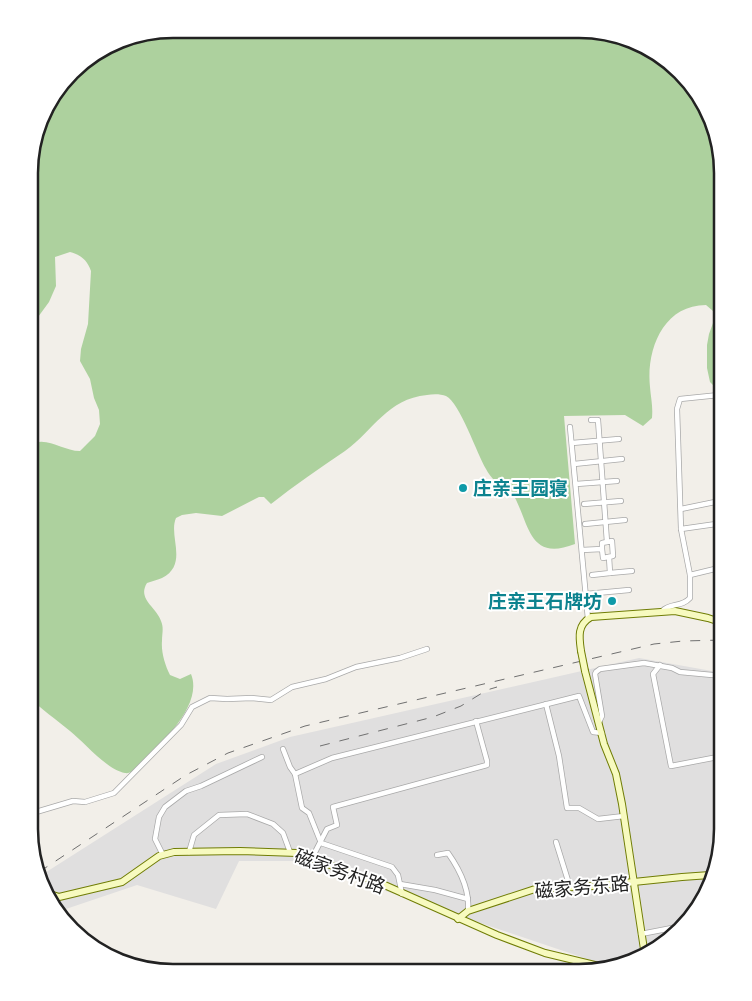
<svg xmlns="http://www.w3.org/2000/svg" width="752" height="1001" viewBox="0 0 752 1001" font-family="Figtree,'Noto Sans SC',sans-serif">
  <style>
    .residential { fill: #e0dfdf }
    .forest { fill: #add19e }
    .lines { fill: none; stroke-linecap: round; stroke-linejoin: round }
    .street-casing { stroke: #a9a9a9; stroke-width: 6 }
    .secondary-casing { stroke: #707d05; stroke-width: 8 }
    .street { stroke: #fff; stroke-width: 4.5 }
    .secondary { stroke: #f7fabf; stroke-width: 6 }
    .rail { stroke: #707070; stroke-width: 1; stroke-dasharray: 10 10; stroke-linecap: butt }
    .secondary-bridge-casing { stroke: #707d05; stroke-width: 8; stroke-linecap: butt }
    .secondary-bridge { stroke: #f7fabf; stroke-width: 6 }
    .culture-dot { fill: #0f9aa8; stroke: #fff; stroke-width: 2 }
    .labels { text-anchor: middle; stroke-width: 4; stroke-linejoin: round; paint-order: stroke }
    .culture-label { font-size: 19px; font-weight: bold; fill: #0d838f; stroke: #fff; text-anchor: start }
    .street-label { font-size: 19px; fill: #222; stroke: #fff }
    .rim { fill: none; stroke: #222; stroke-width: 2.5 }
  </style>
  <rect width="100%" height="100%" fill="#f2efe9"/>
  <path class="residential" d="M639,658L723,673V838L699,908L643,957L608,966L297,861H239L216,909L137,885L60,911L44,892L40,876L216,764L290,737Z"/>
  <path class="forest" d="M173,29L598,30L667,58L708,109L723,173V391L717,389L710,382L707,368V345L709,334L713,323V311L706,305C663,305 646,350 650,387C651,399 653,406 652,418L643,426L625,415L564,416L575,544C526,563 530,520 511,491C506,485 500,485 495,481C492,478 488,473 486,469C477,454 460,403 446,396C441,394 433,394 427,395C387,399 374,430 345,451C320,468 295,485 271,504L264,497H259L222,516L196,513L182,515L176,518C168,536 189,564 162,578C158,580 152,581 147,583C137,599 156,607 161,621C164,628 162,633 162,641C161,652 165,665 170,675L180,679L191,674C204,706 158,746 138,767C134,770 130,774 125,773C107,770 84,742 70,731C56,719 41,710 29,696V445C47,435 62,451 80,451L95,436L100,424L99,410L94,398L90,379L80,361L81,349L88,324L91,271C87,260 81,255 70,252L55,257L56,286L49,302L30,328V154L48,101L78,64L126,36Z"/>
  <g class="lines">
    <g class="street-casing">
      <g id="street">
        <path d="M591,420H598L607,542"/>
        <path d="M570,427L588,619"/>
        <path d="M572,443L619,439"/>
        <path d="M574,464L622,459"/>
        <path d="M576,484L617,481"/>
        <path d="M584,504L621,501"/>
        <path d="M681,509L715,502L723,503"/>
        <path d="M585,524L625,520"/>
        <path d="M681,529L723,523"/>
        <path d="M582,550L602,549V543L612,541L613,556L603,558L602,549"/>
        <path d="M610,573L632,571"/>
        <path d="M592,575L610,573L609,557"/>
        <path d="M690,575L723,567"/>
        <path d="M586,594L629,590"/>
        <path d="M662,611C671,602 681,608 690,598V575L681,529L677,409L680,399L719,395V421L723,449"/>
        <path d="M660,665L653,674L671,766L723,756"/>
        <path d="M546,704L559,756L567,808H579L598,819L624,816"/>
        <path d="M599,722L602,716L595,674L596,672L600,669L644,663L672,668L680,672L723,676"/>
        <path d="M283,749L290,767L295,774L302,808L309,813L321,843L392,867L398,875L402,894"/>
        <path d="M295,774L332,758L579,696L593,732L602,733"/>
        <path d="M29,812H36L73,801L85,802L114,793L181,725L192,707L210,698L227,699L252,698L271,700L292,687L326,679L356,667L400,658L427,649"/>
        <path d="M556,842L570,887"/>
        <path d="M189,852L194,835L219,815L247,814L273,824L283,833L290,852"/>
        <path d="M163,855L155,839L159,817L165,807L186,791L201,786L262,757"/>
        <path d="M437,855L448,853C460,870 470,890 468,911"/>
        <path d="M312,858L327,829L337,825L333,807L487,765V761L476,721"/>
        <path d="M400,884L435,890L468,899"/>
        <path d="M641,934L677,927"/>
      </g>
    </g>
    <g class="secondary-casing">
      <g id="secondary">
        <path d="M581,651C579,637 577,625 591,617L675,611L708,618L723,623"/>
        <path d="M585,671L604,744L616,774L622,804L645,956"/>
        <path d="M44,892L59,897L122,882L159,856L174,852L240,851L297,853L380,883L497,935L545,953L603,967"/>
        <path d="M458,919L468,911L535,889L595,886L682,877L710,875"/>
      </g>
    </g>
    <use href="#street" class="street"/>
    <use href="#secondary" class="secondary"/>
    <g class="rail">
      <path d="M320,746L433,717L461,706L487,690L497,687"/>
      <path d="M39,872L186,775L228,753L305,726L654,644L683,641L723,640"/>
    </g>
    <g class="secondary-bridge-casing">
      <path id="secondary-bridge" d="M581,651L585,671"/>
    </g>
    <use href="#secondary-bridge" class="secondary-bridge"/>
  </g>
  <g class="culture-dot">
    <circle cx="463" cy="488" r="5"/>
    <circle cx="612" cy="601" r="5"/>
  </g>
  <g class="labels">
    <g class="culture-label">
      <text x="473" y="495">庄亲王园寝</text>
      <text x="602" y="608" text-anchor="end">庄亲王石牌坊</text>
    </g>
    <g class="street-label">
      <text transform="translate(340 871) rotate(20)" y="7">磁家务村路</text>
      <text transform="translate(582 887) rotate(-5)" y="7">磁家务东路</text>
    </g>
  </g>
  <path d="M0 0H752V1001H0ZM173 38H579A135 135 0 0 1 714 173V829A135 135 0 0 1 579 964H173A135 135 0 0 1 38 829V173A135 135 0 0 1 173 38Z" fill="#fff" fill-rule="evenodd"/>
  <path class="rim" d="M173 38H579A135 135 0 0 1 714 173V829A135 135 0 0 1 579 964H173A135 135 0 0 1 38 829V173A135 135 0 0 1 173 38Z"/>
</svg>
